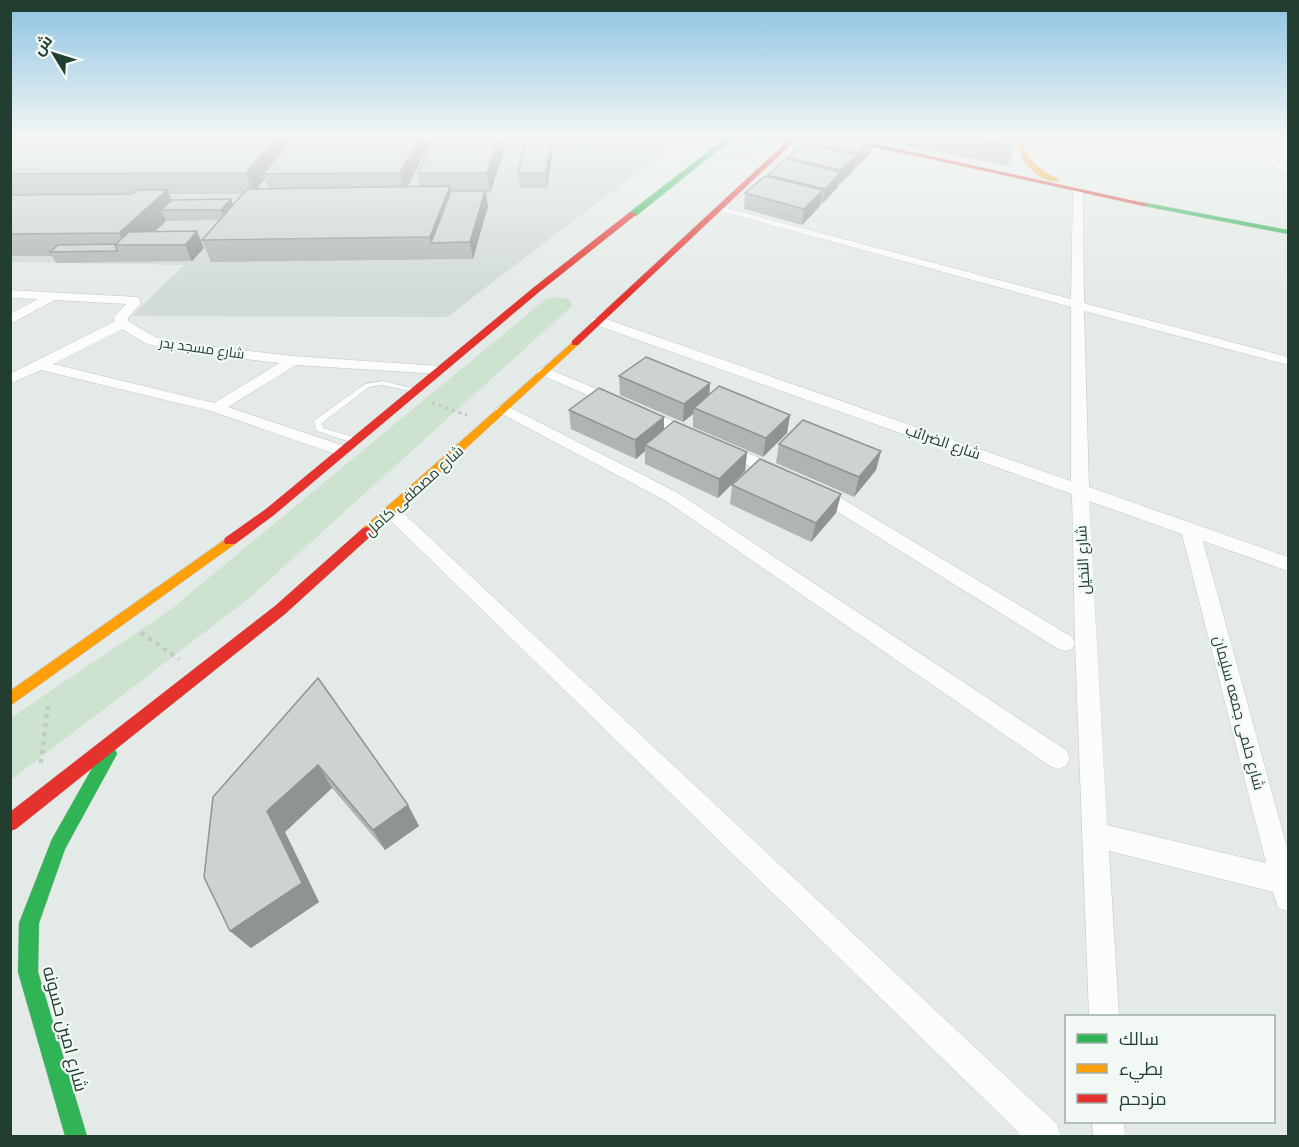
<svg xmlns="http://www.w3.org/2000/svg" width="1299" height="1147" viewBox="0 0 1299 1147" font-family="'Public Sans',Cairo,sans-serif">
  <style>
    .built { fill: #d2dbd6 }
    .green { fill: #cde3d0 }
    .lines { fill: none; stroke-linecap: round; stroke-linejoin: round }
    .lane-casing { stroke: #c1c7c4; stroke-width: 1 }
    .street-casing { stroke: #c1c7c4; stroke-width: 1 }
    .fast-casing { stroke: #c0c7c4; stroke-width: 1 }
    .slow-casing { stroke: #c0c7c4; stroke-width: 1 }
    .jam-casing { stroke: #c0c7c4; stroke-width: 1 }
    .path-far2 { stroke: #c1cac5; stroke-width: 2; stroke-dasharray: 1.5 2; stroke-linecap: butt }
    .path-far1 { stroke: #c1cac5; stroke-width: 3; stroke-dasharray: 3 4; stroke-linecap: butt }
    .path { stroke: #c1cac5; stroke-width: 4.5; stroke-dasharray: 4 5; stroke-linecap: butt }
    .lane { fill: #fbfcfb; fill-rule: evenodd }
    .street { fill: #fbfcfb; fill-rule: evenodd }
    .fast { fill: #30b455; fill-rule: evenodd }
    .slow { fill: #ff9f0a; fill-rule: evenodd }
    .jam { fill: #e5322d; fill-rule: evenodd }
    .wall { fill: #afb5b3; fill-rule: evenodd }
    .shaded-wall { fill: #8f9492 }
    .building { fill: #ccd3d0; stroke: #8f9492; stroke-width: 1.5 }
    .labels { text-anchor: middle; stroke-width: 4.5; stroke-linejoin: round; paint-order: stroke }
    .far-street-label { font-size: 14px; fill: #213e31; stroke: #f2f9f4 }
    .street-label { font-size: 15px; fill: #213e31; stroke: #f2f9f4 }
    .near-street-label { font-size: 18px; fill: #213e31; stroke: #f2f9f4 }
  </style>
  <rect width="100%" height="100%" fill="#e4eae7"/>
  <path class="built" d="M11,137L300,139L672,146L447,317L132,316L184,265L11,262Z"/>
  <g class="green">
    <path d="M748,135H779L766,146L717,160Z"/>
    <path d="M555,297L565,298L571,301L572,306L247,600L11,780V718L170,610L546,299Z"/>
  </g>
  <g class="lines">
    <g class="lane-casing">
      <path id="lane" d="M382,381L416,389L417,390L414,392L382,385L369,387L322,423L323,428L357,438V442H351L317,431L314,422L315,420L365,384Z"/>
    </g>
    <g class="street-casing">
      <g id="street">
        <path d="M10,135H85L81,138H10Z"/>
        <path d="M613,135C633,135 722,131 734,139L729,142L617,138Z"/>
        <path d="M1221,135H1232L1288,167V174Z"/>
        <path d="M1272,135H1283L1288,138V145Z"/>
        <path d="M1078,188L1083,191L1084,303L1288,357V365L1084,311L1089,487L1288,557V571L1203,541L1288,851V911L1278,908L1273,892L1109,851L1119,1016H1089L1075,643L1072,649L1065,651L1058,649L809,494L806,490L809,486H821L1072,637L1075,643L1072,494L593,324L591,321L593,318H603L1071,481V307L713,209L714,207H722L1071,299L1073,191ZM1089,501L1182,534L1266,863L1107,825Z"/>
        <path d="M10,290L138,297L141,303L128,318V321L155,337L171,342L293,356L439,366L446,370L439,374L296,365L228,407L347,447L349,451L347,455L341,456L211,411L41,370L10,384V374L115,321L114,317L126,304L55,300L10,324V314L38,299L10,298ZM122,329L145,343L169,350L279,363L214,403L53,364Z"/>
        <path d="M544,367L699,432L701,435L699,438H687L539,374L537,371Z"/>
        <path d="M503,404L678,493L1066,750L1070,758L1066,766L1058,769L1050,766L666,501L498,412L495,409Z"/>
        <path d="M723,443L784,468L787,472L784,476H772L717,452L715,448L717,444Z"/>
        <path d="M392,506L398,508L1057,1124L1061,1136H1022L386,516L383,512L386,508Z"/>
        <path d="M1092,1122H1124L1125,1136H1093Z"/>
      </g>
    </g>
    <g class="fast-casing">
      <g id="fast">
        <path d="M730,135H737L636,216H630V212Z"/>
        <path d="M1141,202L1288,230V234L1144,206H1141Z"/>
        <path d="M109,747L115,749L117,754L65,849L39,923L38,972L87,1136H65L18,972L19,923L52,839L103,749Z"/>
      </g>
    </g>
    <g class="slow-casing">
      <g id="slow">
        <path d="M1015,135H1021C1025,160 1037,168 1058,179V181C1034,182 1018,156 1015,135Z"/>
        <path d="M575,340L580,343L578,345L373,534H363L362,531L363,528Z"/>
        <path d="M230,536L236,541L235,544L10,706V691Z"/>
      </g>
    </g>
    <g class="jam-casing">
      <g id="jam">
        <path d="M794,135H801L578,345H572V341Z"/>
        <path d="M821,135H834L1148,204L1144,206Z"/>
        <path d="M630,212L637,214L539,292L274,515L235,544H225L224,541L225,538L266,509L533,288Z"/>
        <path d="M368,527L374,531L373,534L285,614L16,829L10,831V812L275,606L363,528Z"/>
      </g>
    </g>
    <g class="path-far2">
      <path d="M730,156L749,159"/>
      <path d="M707,177L726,180"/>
    </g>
    <path class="path-far1" d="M432,403L467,415"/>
    <g class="path">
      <path d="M141,633L179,659"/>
      <path d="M41,763L48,705"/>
    </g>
    <use href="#lane" class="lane"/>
    <use href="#street" class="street"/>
    <use href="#fast" class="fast"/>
    <use href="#slow" class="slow"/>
    <use href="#jam" class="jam"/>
  </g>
  <g class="wall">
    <path d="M28,135H294L295,138L297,135H429L430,144L408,187H420L418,173L504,151L490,193H486L488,206L473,259L211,262L202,240L219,220L166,221L154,232L204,248L192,261L56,263L52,256H10V195L133,194H10V146ZM265,179L268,188L257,189ZM169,194H243L233,204L172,200Z"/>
    <path d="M812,135H1013L1014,146L1008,166L872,139L870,154L854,168V170L838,185V187L822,204H821L820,206L802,225L744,209L745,193L768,177V175Z"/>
    <path d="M552,136L553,150L547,188H520L518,173L535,139Z"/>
    <path d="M619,376L710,383L709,395L790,415L787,433L763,457L693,427V414L683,422L620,395Z"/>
    <path d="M569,410L664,429L747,452L745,471L718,498L645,464V451L636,459L571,429Z"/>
    <path d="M779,444L881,451L876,470L854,497L776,463Z"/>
    <path d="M732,485L841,494L836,513L811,542L730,504Z"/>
    <path d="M318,678L408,805L419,826L385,850L332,788L285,832L319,902L251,948L230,931Z"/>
  </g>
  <g class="shaded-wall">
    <path d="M278,135H294L296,140L263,174L265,179L253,193L246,173Z"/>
    <path d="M421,135H429L430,144L404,193L400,173Z"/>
    <path d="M500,135H502L504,151L490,193L487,173Z"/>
    <path d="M552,136L553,150L547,188L546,173Z"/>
    <path d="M872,139L870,154L855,168L858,153Z"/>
    <path d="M857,155L854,170L839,185L841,170Z"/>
    <path d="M841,172L838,187L822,204L825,189Z"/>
    <path d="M450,186L454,207L431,243L430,237Z"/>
    <path d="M167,190L176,210H161L166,221L141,245L124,244L119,233Z"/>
    <path d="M823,190L820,206L802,225L804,209Z"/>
    <path d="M485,191L488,206L473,259L470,242Z"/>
    <path d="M231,199L235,210L226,220L221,210Z"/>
    <path d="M197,231L204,248L192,261L185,245Z"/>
    <path d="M710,383L709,401L694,408L693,414L683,422L684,404Z"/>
    <path d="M790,415L787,433L763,457L766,438Z"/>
    <path d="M664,417V436L645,445V451L636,459L635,440Z"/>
    <path d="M881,451L876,470L854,497L859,477Z"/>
    <path d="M747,452L745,471L718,498L719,479Z"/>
    <path d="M841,494L836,513L811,542L816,523Z"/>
    <path d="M318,765L332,788L285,832L319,902L251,948L230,931L267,811Z"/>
    <path d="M408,805L419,826L385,850L373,830Z"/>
  </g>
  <g class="building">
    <path d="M28,135H278L246,173L10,174V146Z"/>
    <path d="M297,135H421L400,173L263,174Z"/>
    <path d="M437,135H500L487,173H418Z"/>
    <path d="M812,135H855L872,139L858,153L805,142Z"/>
    <path d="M955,135H1013L1014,146Z"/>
    <path d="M536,136H552L546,173H518L526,139H535Z"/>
    <path d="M804,143L857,155L841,170L787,158Z"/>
    <path d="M786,159L841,172L825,189L768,175Z"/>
    <path d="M765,176L823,190L804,209L745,193Z"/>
    <path d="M450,186L430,237L202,240L247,189Z"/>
    <path d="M138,190H167L119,233L10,234V195L132,194Z"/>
    <path d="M451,191H485L470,242L431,243Z"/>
    <path d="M231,199L221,210H161L172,200Z"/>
    <path d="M197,231L185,245H115L129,232Z"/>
    <path d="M116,244L115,245L117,251L50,252L58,245Z"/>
    <path d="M646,357L710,383L684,404L619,376Z"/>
    <path d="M719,386L790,415L766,438L694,408Z"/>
    <path d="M599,388L664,417L635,440L569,410Z"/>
    <path d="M803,420L881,451L859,477L779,444Z"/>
    <path d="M674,421L747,452L719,479L645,445Z"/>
    <path d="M760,459L841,494L816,523L732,485Z"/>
    <path d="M318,678L408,805L373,830L318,765L267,811L302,883L230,931L204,877L213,797Z"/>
  </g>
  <linearGradient id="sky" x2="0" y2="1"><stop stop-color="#8dc3e2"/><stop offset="0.46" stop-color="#f3f6f4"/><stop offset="1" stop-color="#f3f6f4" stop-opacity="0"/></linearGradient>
  <rect width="1299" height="296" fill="url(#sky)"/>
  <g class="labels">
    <g class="far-street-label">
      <text transform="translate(202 348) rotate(8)" y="5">شارع مسجد بدر</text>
    </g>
    <g class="street-label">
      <text transform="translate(943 442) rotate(19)" y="5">شارع الضرائب</text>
      <text transform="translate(414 491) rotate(-42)" y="5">شارع مصطفى كامل</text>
      <text transform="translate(1083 560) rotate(-93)" y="5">شارع النخيل</text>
      <text transform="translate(1239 713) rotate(75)" y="5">شارع حلمى جمعه سليمان</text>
    </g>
    <g class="near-street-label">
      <text transform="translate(65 1029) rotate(75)" y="6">شارع امين حسونه</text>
    </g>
  </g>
  <rect width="1299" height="1147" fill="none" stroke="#213e31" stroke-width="24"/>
  <rect x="1065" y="1015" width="210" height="108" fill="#f2f9f4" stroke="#9eaea6" stroke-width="1.5"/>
  <rect x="1077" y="1034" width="30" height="9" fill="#30b455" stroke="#9eaea6" stroke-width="1.5"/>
  <text x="1119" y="1045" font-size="18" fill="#213e31">سالك</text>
  <rect x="1077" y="1064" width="30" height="9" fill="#ff9f0a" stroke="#9eaea6" stroke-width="1.5"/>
  <text x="1119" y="1075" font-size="18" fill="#213e31">بطيء</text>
  <rect x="1077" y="1094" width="30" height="9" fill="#e5322d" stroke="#9eaea6" stroke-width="1.5"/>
  <text x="1119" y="1105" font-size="18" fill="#213e31">مزدحم</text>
  <g transform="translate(54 54) rotate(308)" stroke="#f2f9f4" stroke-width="4.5" paint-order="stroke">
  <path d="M0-4.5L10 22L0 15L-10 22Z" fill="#213e31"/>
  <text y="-9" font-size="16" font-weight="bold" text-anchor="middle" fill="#213e31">ش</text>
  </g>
</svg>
